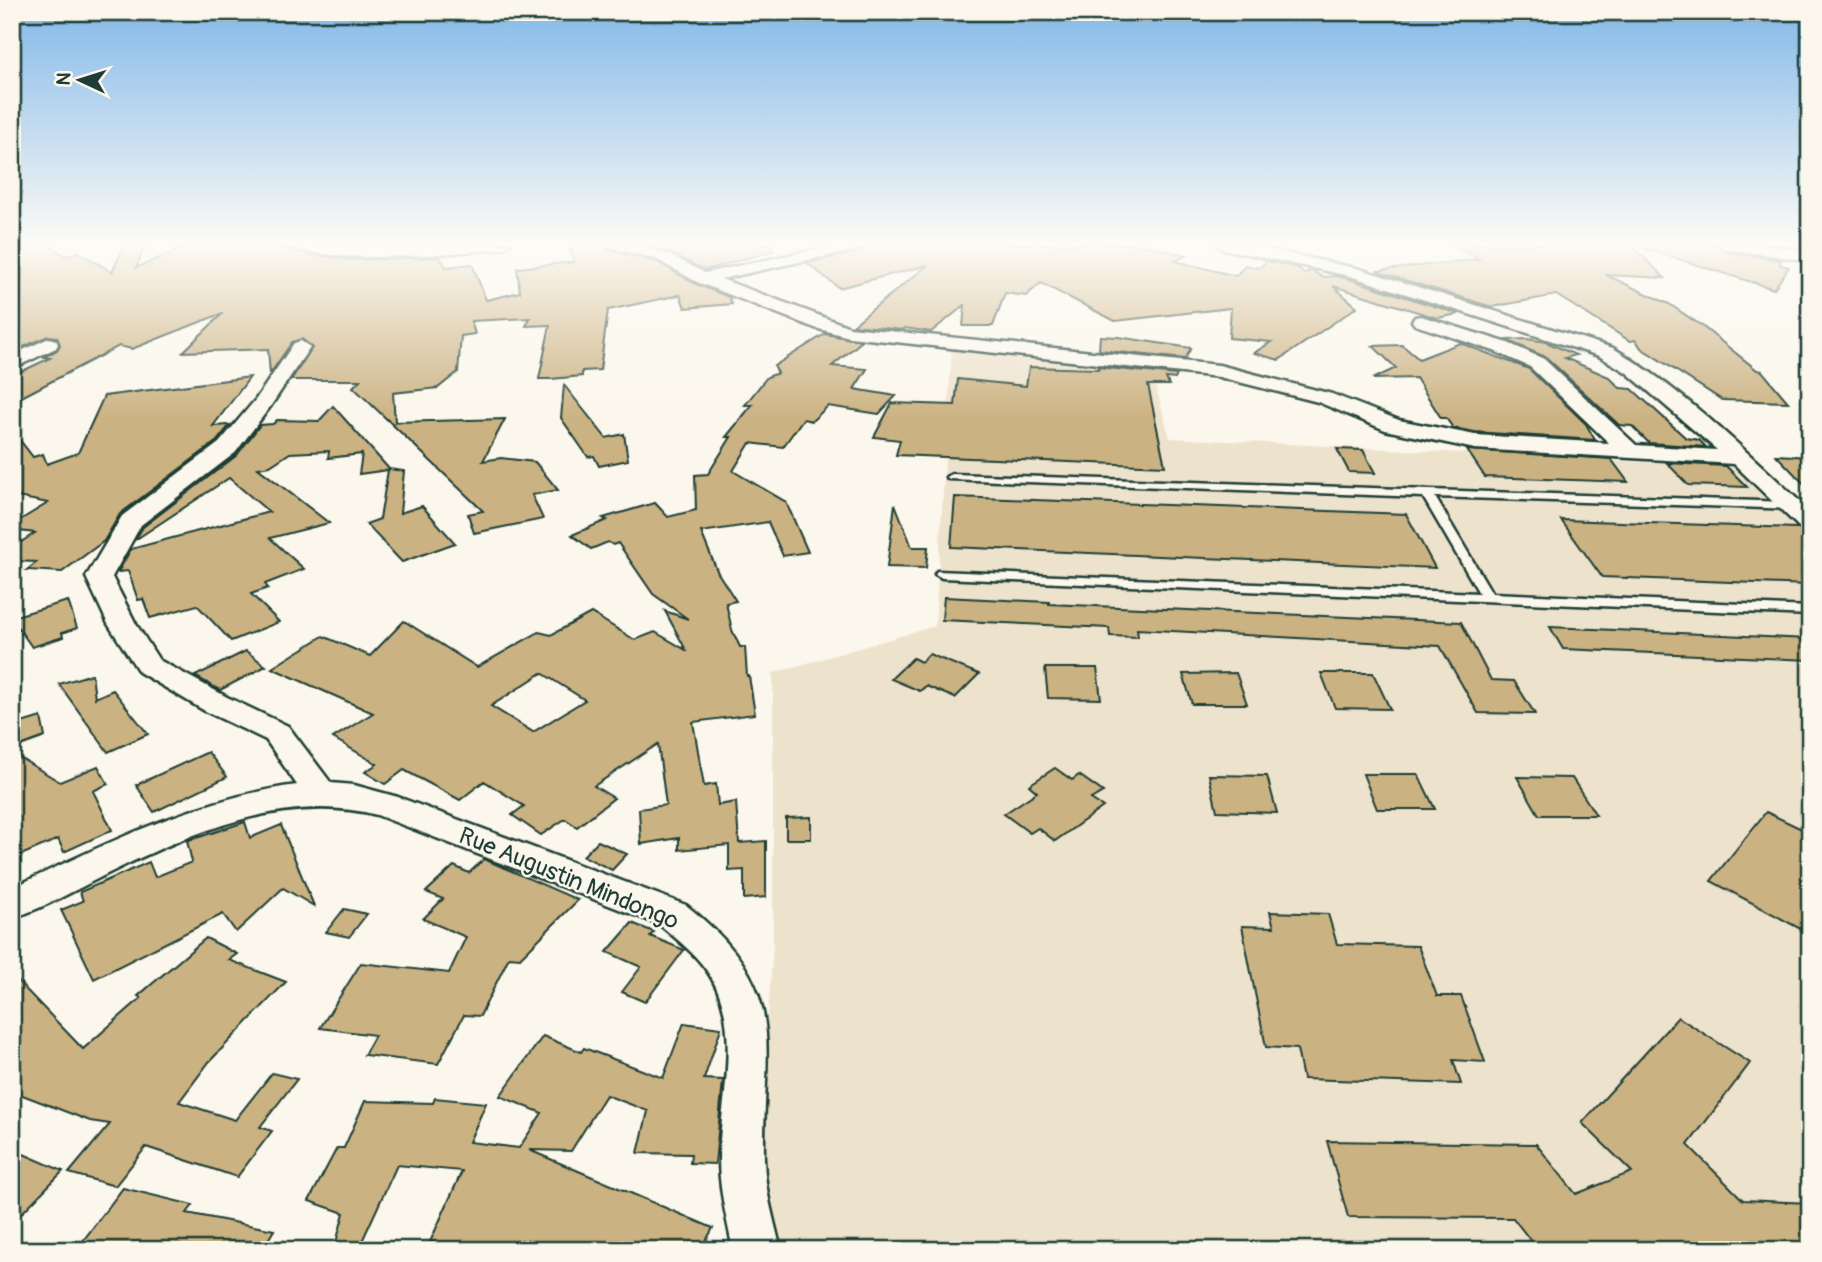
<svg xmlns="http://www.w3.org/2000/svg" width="1822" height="1262" viewBox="0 0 1822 1262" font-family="Pangolin,sans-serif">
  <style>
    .built { fill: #ede2cc }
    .building { fill: #cbb282; stroke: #1f3d34; stroke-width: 2; fill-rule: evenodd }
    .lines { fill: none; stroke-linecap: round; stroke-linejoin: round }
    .lane-casing { stroke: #1f3d34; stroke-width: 5 }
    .street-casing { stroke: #1f3d34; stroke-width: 5 }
    .lane { fill: #fbf7ec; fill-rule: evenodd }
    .street { fill: #fbf7ec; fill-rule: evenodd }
    .labels { text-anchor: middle; stroke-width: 5; stroke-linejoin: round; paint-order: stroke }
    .near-street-label { font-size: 24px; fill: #1f3d34; stroke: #fbf7ec }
  </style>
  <rect width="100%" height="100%" fill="#fbf7ec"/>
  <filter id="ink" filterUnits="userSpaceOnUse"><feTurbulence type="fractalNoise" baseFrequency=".0143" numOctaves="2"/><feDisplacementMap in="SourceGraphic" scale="14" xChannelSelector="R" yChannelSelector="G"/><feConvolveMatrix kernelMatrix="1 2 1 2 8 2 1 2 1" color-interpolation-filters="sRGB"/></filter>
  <g filter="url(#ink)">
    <path class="built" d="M952,346L1149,364L1170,438L1737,467L1810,538V1250H783L756,1185L773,946V673L935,626Z"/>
    <g class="building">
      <path d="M37,244H49L65,256L79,252L112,272L124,246L146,244L136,268L193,244H264L312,255L353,260L440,257L446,267L472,264L486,300L520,292L517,268L574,262L568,244H604L608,250L655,261L696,284L729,297L732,304L685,308L680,295L608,310L600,370L582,371V376L551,379H539L550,325L526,326L530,318L471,321L475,334L461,336L458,372L438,388L393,393L395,422L505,419L483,461L501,458L535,462L558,490L532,495L543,519L474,533L468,514L483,511L353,387L360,380H291L312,348L302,339L292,342L270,374L268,349L183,352L223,313L132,349L119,346L12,402V376L50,358L44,357L57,350L60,345L57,337L48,336L12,352V249Z"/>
      <path d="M639,244H772L773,251L705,270L670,253Z"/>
      <path d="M868,244H1139L1187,255L1175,261L1236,276L1245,265L1259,268L1267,261L1299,268L1304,274L1311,270L1322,277L1336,276L1349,279L1459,314L1437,318L1333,286L1357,307L1279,360L1254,353L1271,342L1229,338L1231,308L1115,321L1041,283L1026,296L1005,293L993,326H963L965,305L931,332L905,328L903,330L853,325L928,265L839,288L807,263L860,252Z"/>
      <path d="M1450,244H1630L1665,278L1606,275L1669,304L1702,326L1757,370L1762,371L1788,402L1722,400L1641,348L1636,340L1630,341L1556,295L1492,307L1376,271L1479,259Z"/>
      <path d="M1644,244H1716L1726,252L1781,260L1780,265L1789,267L1774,289L1643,248Z"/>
      <path d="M825,334L862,341L832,366L867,369L854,389L896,396L879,414L828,406L812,421L803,419L783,447L750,443L733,471L786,502L808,552L783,556L768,522L701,532L718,573L736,601L726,603L732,630L740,647H745L747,676H749L755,714L693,722L704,786L716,784L718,805L736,802L739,843L766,841V897L744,899V870L729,871V845L679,850V838L641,844L639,809L666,805L658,744L594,786L614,798L577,827L565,819L541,835L512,815L524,806L484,781L460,800L404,770L385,784L365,772L377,764L333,738L373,713L272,668L323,636L370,656L404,621L477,667L539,632L551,635L591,613L635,640L655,632L686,650L665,611L688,619L653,594L618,543L613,545L608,542L591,549L572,535L607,520L603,518L655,503L668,517L696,510L695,475L708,474L731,437H726L752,405H745L767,377L778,373L774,366ZM542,673L585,700L533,732L491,706Z"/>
      <path d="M1100,336L1118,337L1191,348L1185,359L1099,350Z"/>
      <path d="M1527,339L1546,342L1576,355L1565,358L1609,377L1620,388L1632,389L1686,438L1699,440L1706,447L1649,443L1632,426L1619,425L1546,357L1506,340Z"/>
      <path d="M1460,343L1529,369L1586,424L1595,440L1475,432L1453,428L1446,418H1441L1416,378L1373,379L1396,368L1373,346L1402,345L1419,359Z"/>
      <path d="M1029,367L1098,369V367L1177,375L1175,379L1166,378L1169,385H1148L1165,466L896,455L900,440L874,437L892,403L955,405L958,379L1026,386Z"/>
      <path d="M250,377L213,426L230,425L217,441L120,514L104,541L62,572L27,570L37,562L12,561V548L35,533L12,530V525L48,503L12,496V430L33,457L43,454L47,464L78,453L104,396Z"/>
      <path d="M564,385L606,438L624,434L628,460L599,466L594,456L588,457L561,418Z"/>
      <path d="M333,406L389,469L404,471L400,513L422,506L455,543L402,562L366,524L380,519L388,470L359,474L362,454L328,458L329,451L290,453L270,466L258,468L329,523L270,538L304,569L265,584L268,588L251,594L279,622L231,641L197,605L150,618L143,599L138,600L128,571L118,572L131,549L269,512L229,478L135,540L143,527L237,455L260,425L273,424L277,420L319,421Z"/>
      <path d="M1337,449L1363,450L1375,473L1349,472Z"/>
      <path d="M1467,450L1611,459L1628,482L1485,477Z"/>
      <path d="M1776,455L1810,457V490Z"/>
      <path d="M1667,463L1726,466L1747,487L1688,485Z"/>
      <path d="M955,497L1406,514L1435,568L951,547Z"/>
      <path d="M895,504L912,547H928L926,568L887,567Z"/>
      <path d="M1561,520L1796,528L1810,533V585L1602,577Z"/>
      <path d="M944,597L1049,602V604L1461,622L1491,680L1514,681L1535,714L1478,713L1440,646L1137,629L1138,637L1110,636L1109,628L942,620Z"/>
      <path d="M68,601L77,628L62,633L63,637L32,647L12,619V617Z"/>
      <path d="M1550,627L1810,639V660L1563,649Z"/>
      <path d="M246,651L266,666L220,690L195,676Z"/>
      <path d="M929,654L979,674L955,698L926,686L920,691L891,679L913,658L921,662Z"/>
      <path d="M1045,668H1097L1101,699L1048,698Z"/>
      <path d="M1236,673L1247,704H1192L1183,674Z"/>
      <path d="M1321,673H1373L1390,709L1335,708Z"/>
      <path d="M92,674L95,698L113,690L148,734L108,752L59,684Z"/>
      <path d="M41,717L45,737L12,749V726Z"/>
      <path d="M208,752L227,777L154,812L136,785Z"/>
      <path d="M12,753L60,782L98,766L108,784L93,791L112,830L64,852L58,839L12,859Z"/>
      <path d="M1055,768L1072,780L1079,775L1103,792L1091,799L1103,807L1055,841L1038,828L1030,833L1004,814L1037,792L1029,785Z"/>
      <path d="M1363,774H1418L1435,809H1377Z"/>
      <path d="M1209,775L1267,776L1277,813L1217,811Z"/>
      <path d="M1517,777L1572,778L1596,815H1539Z"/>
      <path d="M1766,812L1810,833V934L1711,881Z"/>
      <path d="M811,817V839H786V818Z"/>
      <path d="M245,822L250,838L281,825L314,906L283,888L236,932L223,914L94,979L61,910L83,901L80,892L149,862L155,877L192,862L187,841Z"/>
      <path d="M598,841L627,854L612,870L583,856Z"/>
      <path d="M484,859L578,900L520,958L509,957L480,1016L464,1015L438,1064L364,1055L375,1035L320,1028L361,963L449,973L466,937L423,919L443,899L426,892L454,866L469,873Z"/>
      <path d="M344,909L367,914L349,937L326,932Z"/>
      <path d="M1270,912L1328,914L1337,944L1418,946L1437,996H1461L1485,1062L1453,1060L1461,1084L1303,1079L1297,1049L1266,1047L1255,993L1242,926L1274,927Z"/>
      <path d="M632,923L654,932L650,936L684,950L645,1002L622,992L641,967L607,952Z"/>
      <path d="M206,938L237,954L229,960L286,982L209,1062L179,1102L235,1120L272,1073L297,1079L260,1127L272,1131L237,1177L146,1147L115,1186L69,1173L110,1124L90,1121L12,1091V975L83,1049L141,998L138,996Z"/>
      <path d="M1678,1017L1750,1063L1688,1145L1743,1200L1810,1203V1250H1538L1513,1218L1348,1217L1327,1141L1536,1144L1576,1194L1632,1172L1582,1123Z"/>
      <path d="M684,1023L721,1028L704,1079L723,1080L715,1164L690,1163L691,1154L638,1153L648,1111L606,1095L571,1151L529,1150L713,1228L701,1250H488L430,1242L462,1171L397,1165L358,1250H334L344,1213L309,1201L337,1148H344L365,1101L433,1103L435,1098L486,1103L469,1142L519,1148L542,1113L500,1096L543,1036L581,1052L584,1048L663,1078Z"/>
      <path d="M12,1149L63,1171L12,1223Z"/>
      <path d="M123,1188L193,1205L187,1213L274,1230L262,1250H76Z"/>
    </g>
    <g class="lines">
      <g class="lane-casing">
        <path id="lane" d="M952,474L1791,502L1795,503L1797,506L1795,509L1435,497L1492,593L1810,607V615L942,578L935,574L937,571L1479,593L1423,497L948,479L946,477Z"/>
      </g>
      <g class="street-casing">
        <g id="street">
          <path d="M283,244L370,247L511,244L503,249C431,254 357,265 286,247Z"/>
          <path d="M606,244C643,241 673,256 705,273L839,244H866L859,249L721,279L850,327L1219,365L1332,394L1399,420L1475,435L1609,443L1530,367L1494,351L1415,325L1412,321L1415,317L1421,316L1508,343L1544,359L1636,445L1717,450L1626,372L1599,356L1350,276L1223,249L1215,244H1243L1360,269L1613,348C1683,389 1750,455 1810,511V531L1801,529L1734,464L1475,449L1385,430L1318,402L1219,377L849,337L815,328L697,282L656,259L609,247Z"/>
          <path d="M1718,244H1756L1810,251V261L1726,249Z"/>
          <path d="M49,338L56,340L58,344L56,348L12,369V355Z"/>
          <path d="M301,341L310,347L270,407L235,453L141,525L112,577L136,624L159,660L227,697L288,726L331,783L354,785L398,797L686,905C793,990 762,1041 764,1160C765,1191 774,1220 781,1250H733C727,1220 719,1190 719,1159C720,1103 742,1031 712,979C700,957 679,941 660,925L377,815C285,791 187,834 105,875C75,890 44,908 12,918V888C103,845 197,798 297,785L266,740L205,711L139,672L108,624L86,577L122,516L219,443L256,399L294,343Z"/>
        </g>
      </g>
      <use href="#lane" class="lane"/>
      <use href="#street" class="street"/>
    </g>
  </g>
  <linearGradient id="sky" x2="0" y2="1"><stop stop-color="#82b8e8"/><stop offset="0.58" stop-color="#fdfbf6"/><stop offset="1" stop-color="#fdfbf6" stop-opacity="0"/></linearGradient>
  <rect width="1822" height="420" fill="url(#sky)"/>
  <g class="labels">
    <g class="near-street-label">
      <text transform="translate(569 878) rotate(22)" y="8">Rue Augustin Mindongo</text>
    </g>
  </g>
  <rect width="1822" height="1262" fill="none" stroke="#fbf7ec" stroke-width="42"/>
  <rect x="21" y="21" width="1780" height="1220" fill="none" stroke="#1f3d34" stroke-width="2.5" filter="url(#ink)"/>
  <g transform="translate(80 80) rotate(274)" stroke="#fbf7ec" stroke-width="5" paint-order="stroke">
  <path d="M0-5L12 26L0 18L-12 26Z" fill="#1f3d34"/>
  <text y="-10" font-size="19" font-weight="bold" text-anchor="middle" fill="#1f3d34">N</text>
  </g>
</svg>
